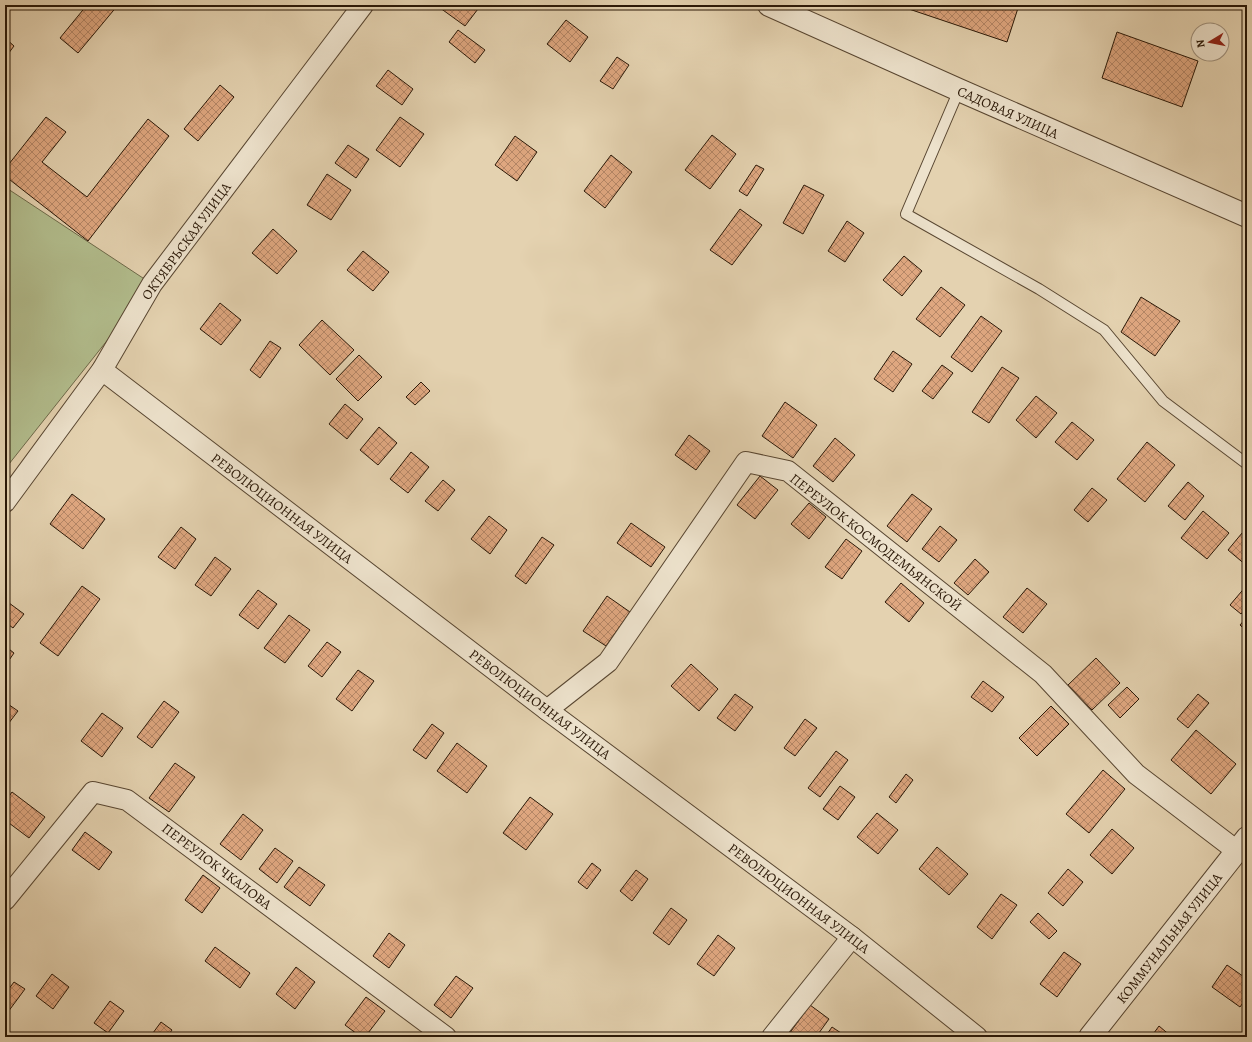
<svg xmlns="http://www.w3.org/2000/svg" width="1252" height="1042" viewBox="0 0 1252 1042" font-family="Alegreya,serif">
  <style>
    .grass { fill: #b2bd8d; stroke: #6e6a4a }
    .building { fill: url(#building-cross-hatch); stroke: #2a1807 }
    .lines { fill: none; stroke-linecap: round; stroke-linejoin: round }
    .service-casing { stroke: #584631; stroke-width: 12 }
    .minor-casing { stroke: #584631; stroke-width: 22 }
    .tertiary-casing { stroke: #584631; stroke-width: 24 }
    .service { stroke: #ede2cc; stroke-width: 10 }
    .minor { stroke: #ede2cc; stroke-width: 20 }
    .tertiary { stroke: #ede2cc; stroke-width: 22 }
    .labels { text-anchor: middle; stroke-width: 3; stroke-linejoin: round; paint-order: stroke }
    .street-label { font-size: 14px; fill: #2a1807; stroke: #ede2cc }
  </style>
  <defs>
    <pattern id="building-cross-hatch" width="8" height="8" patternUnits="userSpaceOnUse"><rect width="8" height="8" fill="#dfa780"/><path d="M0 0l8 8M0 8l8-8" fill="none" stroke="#b58767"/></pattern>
  </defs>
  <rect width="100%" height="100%" fill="#e4d2b0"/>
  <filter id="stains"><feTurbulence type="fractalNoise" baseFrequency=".005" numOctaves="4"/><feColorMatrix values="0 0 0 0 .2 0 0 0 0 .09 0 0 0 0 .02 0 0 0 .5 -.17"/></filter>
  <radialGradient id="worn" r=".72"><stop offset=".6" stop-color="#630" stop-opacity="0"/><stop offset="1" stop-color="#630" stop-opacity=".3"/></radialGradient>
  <path class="grass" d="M5,187L152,284L5,469Z"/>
  <g class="building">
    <path d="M87,5H118L78,53L60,38Z"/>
    <path d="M436,5H481L465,26Z"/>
    <path d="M897,5H1019L1007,42Z"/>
    <path d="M566,20L588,37L570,62L547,44Z"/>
    <path d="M458,30L485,50L475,63L449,42Z"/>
    <path d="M1117,32L1198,61L1182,107L1102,78Z"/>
    <path d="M5,38L14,46L5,58Z"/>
    <path d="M617,57L629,65L613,89L600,81Z"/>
    <path d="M388,70L413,89L402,105L376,86Z"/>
    <path d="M220,85L234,97L198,141L184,129Z"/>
    <path d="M46,117L66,132L42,162L87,197L148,119L169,136L88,241L5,176V169Z"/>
    <path d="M400,117L424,134L400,167L376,150Z"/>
    <path d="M712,135L736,154L710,189L685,170Z"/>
    <path d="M515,136L537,152L517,181L495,165Z"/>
    <path d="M348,145L369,159L356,178L335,163Z"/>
    <path d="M611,155L632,172L605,208L584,191Z"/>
    <path d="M756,165L764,169L747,196L739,191Z"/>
    <path d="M327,174L351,190L331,220L307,205Z"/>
    <path d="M804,185L824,195L803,234L783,223Z"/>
    <path d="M740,209L762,225L732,265L710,250Z"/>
    <path d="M847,221L864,233L845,262L828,251Z"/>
    <path d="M273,229L297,251L277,274L252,253Z"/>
    <path d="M363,251L389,272L373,291L347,270Z"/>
    <path d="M904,256L922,271L902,296L883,280Z"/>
    <path d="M941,287L965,305L940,337L916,319Z"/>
    <path d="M1141,297L1180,321L1155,356L1121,332Z"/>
    <path d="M220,303L241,320L221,345L200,329Z"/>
    <path d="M981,316L1002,331L972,372L951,357Z"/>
    <path d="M322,320L354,350L330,375L299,345Z"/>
    <path d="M270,341L281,348L260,378L250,370Z"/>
    <path d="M893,351L912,364L893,392L874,379Z"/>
    <path d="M359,355L382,377L358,401L336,379Z"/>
    <path d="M942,365L953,373L933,399L922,391Z"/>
    <path d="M1002,367L1019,378L989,423L972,412Z"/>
    <path d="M421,382L430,391L415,405L406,397Z"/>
    <path d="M1036,396L1057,413L1036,438L1016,420Z"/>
    <path d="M785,402L817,425L793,458L762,436Z"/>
    <path d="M345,404L363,419L347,439L329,424Z"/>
    <path d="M1072,422L1094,440L1077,460L1055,442Z"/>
    <path d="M379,427L397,443L378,465L360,450Z"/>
    <path d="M689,435L710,451L696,470L675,455Z"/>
    <path d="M835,438L855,455L833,482L813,466Z"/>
    <path d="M1147,442L1175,465L1145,502L1117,479Z"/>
    <path d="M411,452L429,467L408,493L390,479Z"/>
    <path d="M760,476L778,490L755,519L737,505Z"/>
    <path d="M443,480L455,490L438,511L425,501Z"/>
    <path d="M1188,482L1204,496L1185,520L1168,506Z"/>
    <path d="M1092,488L1107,500L1088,522L1074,510Z"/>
    <path d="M72,494L105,519L83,549L50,524Z"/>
    <path d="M912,494L932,509L907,542L887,526Z"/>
    <path d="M809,503L826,517L809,539L791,524Z"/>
    <path d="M1203,511L1229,533L1207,559L1181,538Z"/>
    <path d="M489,516L507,530L490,554L471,539Z"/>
    <path d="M631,523L665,547L651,567L617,543Z"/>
    <path d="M940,526L957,540L939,562L922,549Z"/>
    <path d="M181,527L196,539L175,569L158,557Z"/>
    <path d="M1247,527V566L1228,550Z"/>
    <path d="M542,537L554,545L526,584L515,576Z"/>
    <path d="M846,539L862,551L842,579L825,567Z"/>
    <path d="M215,557L231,569L211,596L195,585Z"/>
    <path d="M975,559L989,572L968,595L954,583Z"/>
    <path d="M901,583L924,603L909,622L885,602Z"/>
    <path d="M1247,585V607L1241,614L1230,605Z"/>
    <path d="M82,586L100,599L58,656L40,643Z"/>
    <path d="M1027,588L1047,604L1023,633L1003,617Z"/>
    <path d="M258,590L277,604L258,629L239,615Z"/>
    <path d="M607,596L630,612L606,646L583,631Z"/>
    <path d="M5,600L24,614L13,628L5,622Z"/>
    <path d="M289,615L310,630L285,663L264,648Z"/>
    <path d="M1247,617V632L1240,625Z"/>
    <path d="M327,642L341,652L322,677L308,666Z"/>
    <path d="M5,646L14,653L5,666Z"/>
    <path d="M1096,658L1120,683L1092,710L1068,685Z"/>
    <path d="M691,664L718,689L699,711L671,686Z"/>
    <path d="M358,670L374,681L352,711L336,699Z"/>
    <path d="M983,681L1004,697L992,712L971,697Z"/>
    <path d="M1127,687L1139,699L1120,718L1108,705Z"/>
    <path d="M735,694L753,707L735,731L717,718Z"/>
    <path d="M1198,694L1209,703L1188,728L1177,719Z"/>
    <path d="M164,701L179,712L152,748L137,737Z"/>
    <path d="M5,702L18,711L5,728Z"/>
    <path d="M1051,706L1069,724L1037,756L1019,738Z"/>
    <path d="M102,713L123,728L102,757L81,741Z"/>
    <path d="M805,719L817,728L795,756L784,748Z"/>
    <path d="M432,724L444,733L426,759L413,750Z"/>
    <path d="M1196,730L1236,764L1211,794L1171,760Z"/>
    <path d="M457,743L487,766L467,793L437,771Z"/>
    <path d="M836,751L848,760L820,797L808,788Z"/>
    <path d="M175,763L195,777L169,812L149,798Z"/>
    <path d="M1103,770L1125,789L1089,833L1066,814Z"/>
    <path d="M906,774L913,780L896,803L889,797Z"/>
    <path d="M840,786L855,797L838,820L823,809Z"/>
    <path d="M12,792L45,817L29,838L5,820V802Z"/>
    <path d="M530,797L553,814L526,850L503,833Z"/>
    <path d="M877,813L898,830L878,854L857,837Z"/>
    <path d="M243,814L263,830L241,860L220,844Z"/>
    <path d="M1112,829L1134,848L1112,874L1090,855Z"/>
    <path d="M85,832L112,852L99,870L72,850Z"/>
    <path d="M937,847L968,874L949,895L919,869Z"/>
    <path d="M275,848L293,861L277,883L259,869Z"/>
    <path d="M592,863L601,870L587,889L578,882Z"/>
    <path d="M299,867L325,885L310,906L284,887Z"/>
    <path d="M1068,869L1083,882L1063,906L1048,893Z"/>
    <path d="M636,870L648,879L632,901L620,891Z"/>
    <path d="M203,875L220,888L202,913L185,900Z"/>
    <path d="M1001,894L1017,905L992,939L977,927Z"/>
    <path d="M671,908L687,920L669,945L653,933Z"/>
    <path d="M1038,913L1057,931L1049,939L1030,922Z"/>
    <path d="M389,933L405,945L389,968L373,956Z"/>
    <path d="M718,935L735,948L714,976L697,964Z"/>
    <path d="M215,947L250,973L240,988L205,961Z"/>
    <path d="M1064,952L1081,964L1057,997L1040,984Z"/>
    <path d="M1227,965L1247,979V997L1240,1007L1212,987Z"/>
    <path d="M296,967L315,982L295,1009L276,994Z"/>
    <path d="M52,974L69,987L53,1009L36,996Z"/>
    <path d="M456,976L473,988L451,1018L434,1005Z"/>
    <path d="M14,982L25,989L5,1016V994Z"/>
    <path d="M366,997L385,1011L365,1037H361L345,1025Z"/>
    <path d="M110,1001L124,1011L108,1033L94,1023Z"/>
    <path d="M810,1005L829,1019L816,1037H793L789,1034Z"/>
    <path d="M161,1022L172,1030L167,1037H150Z"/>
    <path d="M1159,1026L1172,1037H1151Z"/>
    <path d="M832,1027L844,1035L843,1037H825Z"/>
  </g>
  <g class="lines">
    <g class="service-casing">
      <path id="service" d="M959,90L906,214L1039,289L1104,330L1163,401L1247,464"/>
    </g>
    <g class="minor-casing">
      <g id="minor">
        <path d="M102,370L547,710L852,937L977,1037"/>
        <path d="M5,502L102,370L152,284L363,5"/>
        <path d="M547,710L608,662L746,462L788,471L1043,674L1136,774L1237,851"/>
        <path d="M5,900L93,792L127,800L446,1037"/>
        <path d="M772,1037L852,937"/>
      </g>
    </g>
    <g class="tertiary-casing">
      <g id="tertiary">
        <path d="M769,5L959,90L1247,216"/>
        <path d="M1090,1037L1247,838"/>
      </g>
    </g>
    <use href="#service" class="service"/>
    <use href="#minor" class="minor"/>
    <use href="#tertiary" class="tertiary"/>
  </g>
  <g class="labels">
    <g class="street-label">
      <text transform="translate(1008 112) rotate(24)" y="5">САДОВАЯ УЛИЦА</text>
      <text transform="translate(186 241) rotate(-54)" y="5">ОКТЯБРЬСКАЯ УЛИЦА</text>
      <text transform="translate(282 508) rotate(37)" y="5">РЕВОЛЮЦИОННАЯ УЛИЦА</text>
      <text transform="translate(876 542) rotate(38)" y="5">ПЕРЕУЛОК КОСМОДЕМЬЯНСКОЙ</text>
      <text transform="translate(540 704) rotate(37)" y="5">РЕВОЛЮЦИОННАЯ УЛИЦА</text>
      <text transform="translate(217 866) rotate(37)" y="5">ПЕРЕУЛОК ЧКАЛОВА</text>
      <text transform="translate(799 898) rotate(37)" y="5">РЕВОЛЮЦИОННАЯ УЛИЦА</text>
      <text transform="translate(1169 938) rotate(-52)" y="5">КОММУНАЛЬНАЯ УЛИЦА</text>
    </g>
  </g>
  <rect width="1252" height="1042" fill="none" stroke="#e4d2b0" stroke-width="20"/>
  <rect x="6" y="6" width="1240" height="1030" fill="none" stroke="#2a1807" stroke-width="2"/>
  <rect x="10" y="10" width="1232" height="1022" fill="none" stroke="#2a1807"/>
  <g transform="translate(1210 42) rotate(260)"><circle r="19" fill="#ede2cc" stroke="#9f917d"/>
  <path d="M0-3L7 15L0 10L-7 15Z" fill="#8f2418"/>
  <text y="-6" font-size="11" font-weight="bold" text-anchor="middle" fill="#2a1807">N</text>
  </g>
  <rect width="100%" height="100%" filter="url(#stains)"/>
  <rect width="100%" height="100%" fill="url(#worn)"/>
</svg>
